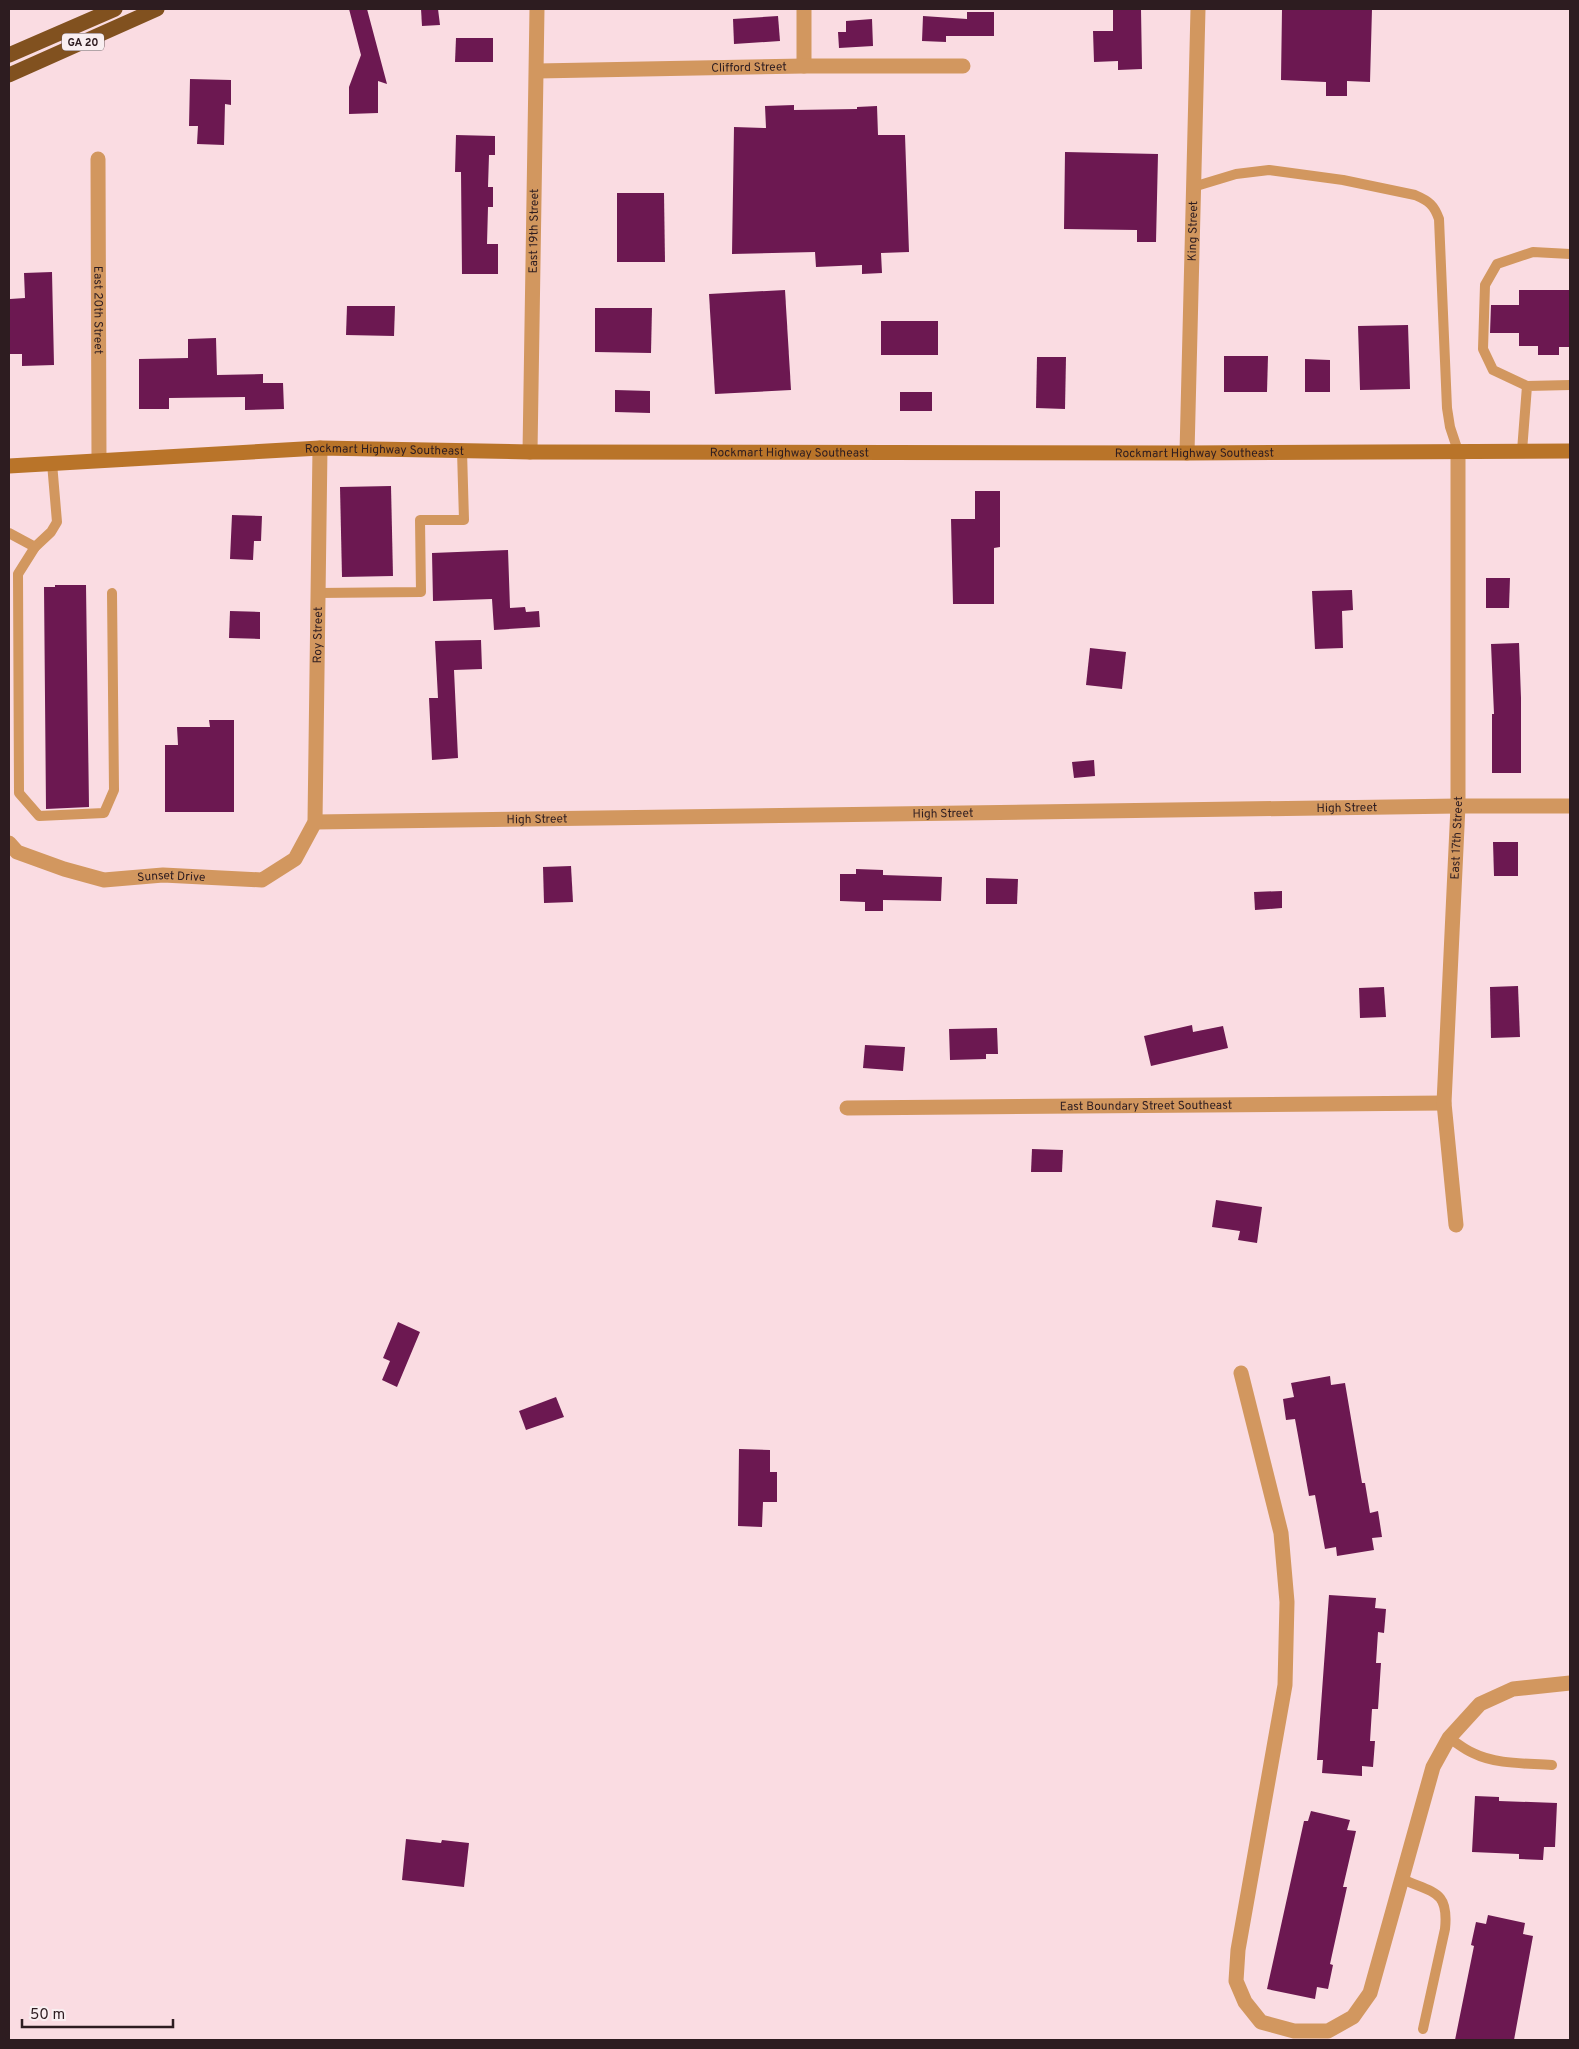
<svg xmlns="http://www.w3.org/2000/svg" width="1579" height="2049" viewBox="0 0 1579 2049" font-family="Overpass,sans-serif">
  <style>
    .building { fill: #6c1851 }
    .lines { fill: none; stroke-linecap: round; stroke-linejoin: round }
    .service { stroke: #d2975f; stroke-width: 10 }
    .minor { stroke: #d2975f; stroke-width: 15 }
    .secondary { stroke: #b97429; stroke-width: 15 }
    .motorway { stroke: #81511f; stroke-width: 15 }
    .labels { text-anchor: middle; stroke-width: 5; stroke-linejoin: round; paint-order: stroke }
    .shield { fill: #f9eff1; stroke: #6a5b5f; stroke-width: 1 }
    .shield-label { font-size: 11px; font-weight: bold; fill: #2d1c20 }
    .street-label { font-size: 12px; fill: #2d1c20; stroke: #f9eff1 }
  </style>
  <rect width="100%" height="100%" fill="#fadce2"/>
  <g class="building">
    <path d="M349,9H367L387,84L378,81V113L349,114V87L361,55Z"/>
    <path d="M421,9H438L440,25L422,26Z"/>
    <path d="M1113,9H1141L1142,69L1118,70V61L1094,62L1093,31H1113Z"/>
    <path d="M1282,9H1372L1370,82L1347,81V96H1326V82L1281,80Z"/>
    <path d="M967,12H994V36H946V42L922,41L923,16L967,19Z"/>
    <path d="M778,16L780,41L734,44L733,19Z"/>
    <path d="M872,19L873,46L839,48L838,32H846V21Z"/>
    <path d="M456,38H493V62H455Z"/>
    <path d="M190,79L231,80V105L225,104L224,145L197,144L198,126H189Z"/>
    <path d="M794,105V110L857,109V107L877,106L878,135H905L909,252L881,253L882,273L862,274V265L816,267L815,252L732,254L734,127L766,128L765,106Z"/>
    <path d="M456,135L495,136V155H489L488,187H493V207H488L487,244H498V274H462L461,172H455Z"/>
    <path d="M1065,152L1158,154L1156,242H1137V230L1064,229Z"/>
    <path d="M617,193H664L665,262H617Z"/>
    <path d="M52,272L54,365L22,366V354H10V299L25,298L24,273Z"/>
    <path d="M785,290L791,390L715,394L709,294Z"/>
    <path d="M1519,290H1570V347H1559V355H1538V346H1519V333H1490L1491,305H1519Z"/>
    <path d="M347,306H395L394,336L346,335Z"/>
    <path d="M595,308H652L651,353L595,352Z"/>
    <rect x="881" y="321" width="57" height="34"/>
    <path d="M1408,325L1410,389L1360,390L1358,326Z"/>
    <path d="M216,338L217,375L263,374V383H283L284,409L245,410V397L169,398V409H139V359L188,358V339Z"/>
    <path d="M1224,356H1268L1267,392H1224Z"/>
    <path d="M1037,357H1066L1065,409L1036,408Z"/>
    <path d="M1305,359L1330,360V392H1305Z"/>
    <path d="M615,390L650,391V413L615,412Z"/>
    <rect x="900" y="392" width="32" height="19"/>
    <path d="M391,486L393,576L342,577L340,487Z"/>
    <path d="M975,491H1000V547L994,548V604H953L951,519H975Z"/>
    <path d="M232,515L262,516L261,541H254L253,560L230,559Z"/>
    <path d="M508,550L510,608L525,607L526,612L539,611L540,627L494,630L492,599L433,601L432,553Z"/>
    <path d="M1486,578H1510L1509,608H1486Z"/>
    <path d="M55,585H86L89,807L46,809L44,587H55Z"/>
    <path d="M1352,590L1353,610L1342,611L1343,648L1315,649L1312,591Z"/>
    <path d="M230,611L260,612V639L229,638Z"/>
    <path d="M481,640L482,669L454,670L458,758L432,760L429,698H438L435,641Z"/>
    <path d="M1519,643L1521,698V773H1492V714H1494L1491,644Z"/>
    <path d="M1090,648L1126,652L1122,689L1086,685Z"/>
    <path d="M209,720H234V812H165V745H178L177,727H210Z"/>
    <path d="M1094,760L1095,776L1074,778L1072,762Z"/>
    <path d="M1493,842H1518V876H1494Z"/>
    <path d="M571,866L573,902L544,903L543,867Z"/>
    <path d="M856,869L883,870V875L942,877L941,901L883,900V911H865V902L840,901V874H856Z"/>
    <path d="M986,878L1018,879L1017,904H986Z"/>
    <path d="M1282,891V908L1255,910L1254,892Z"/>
    <path d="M1518,986L1520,1037L1491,1038L1490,987Z"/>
    <path d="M1384,987L1386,1017L1360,1018L1359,988Z"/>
    <path d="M1192,1025L1193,1032L1223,1026L1228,1048L1151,1066L1144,1036Z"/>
    <path d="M997,1028L998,1054H986V1059L950,1060L949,1029Z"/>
    <path d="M865,1045L905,1047L903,1071L863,1068Z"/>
    <path d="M1032,1149L1063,1150L1062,1172H1031Z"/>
    <path d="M1216,1200L1262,1207L1257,1243L1238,1240L1240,1231L1212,1227Z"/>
    <path d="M398,1322L420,1332L397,1387L382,1380L390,1361L383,1358Z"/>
    <path d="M1330,1376L1331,1385L1345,1383L1362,1483H1365L1370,1513L1378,1511L1382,1537L1372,1538L1374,1550L1337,1556L1336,1547L1325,1549L1315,1495L1309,1496L1295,1419L1286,1420L1283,1399L1294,1397L1291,1383Z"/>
    <path d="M556,1397L564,1417L526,1430L519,1411Z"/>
    <path d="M739,1449L770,1450V1472H777V1502H763L762,1527L738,1526Z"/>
    <path d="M1329,1595L1376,1598L1375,1608L1386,1609L1384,1633L1378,1632L1376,1663H1381L1378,1709H1372L1370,1741H1375L1373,1767L1362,1766V1776L1322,1773L1323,1760H1317Z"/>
    <path d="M1475,1796L1499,1797V1801L1557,1803L1555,1847H1544L1543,1860L1519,1859V1854L1472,1852Z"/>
    <path d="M1311,1811L1350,1820L1347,1830L1356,1831L1343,1887H1347L1330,1964L1333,1965L1328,1989L1317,1987L1315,1999L1267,1989L1304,1821H1308Z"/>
    <path d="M406,1839L441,1843L442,1840L469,1843L464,1887L402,1880Z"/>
    <path d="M1488,1915L1525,1923L1523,1934L1533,1936L1514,2040H1455L1474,1946L1471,1945L1476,1922L1486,1924Z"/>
  </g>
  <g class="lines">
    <g class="service">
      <path d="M1193,187L1236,174L1269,170L1343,180L1415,195C1429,201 1434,205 1439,219L1447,408L1450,427L1458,451"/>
      <path d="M1527,386L1493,370L1483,349L1485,285L1497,264L1533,252L1570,254"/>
      <path d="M1522,451L1527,386L1570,385"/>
      <path d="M9,533L35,547L51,532L57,522L52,463"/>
      <path d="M35,547L18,574L19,793L39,816L104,813L114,790L112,593"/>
      <path d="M318,593L421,592L420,520H464L462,451"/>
      <path d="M1449,1738C1457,1743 1465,1750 1473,1753C1497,1765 1527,1763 1552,1765"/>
      <path d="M1402,1879C1433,1893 1449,1890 1445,1929L1423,2029"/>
    </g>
    <g class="minor">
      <path d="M804,9V66"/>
      <path id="s1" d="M537,71L804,66H963"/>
      <path id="s2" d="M98,159L99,460"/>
      <path id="s3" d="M530,452L537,9"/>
      <path id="s4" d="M1187,453L1198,9"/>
      <path id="s5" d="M315,822L1458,806H1570"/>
      <path id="s6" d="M9,843L17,852L64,869L104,880L163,875L262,880L295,859L315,822L320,448"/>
      <path id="s7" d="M847,1108L1444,1103"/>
      <path id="s8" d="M1456,1225L1444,1103L1458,806V451"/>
      <path d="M1241,1373L1281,1533L1287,1602L1285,1685L1238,1950L1236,1981L1245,2002L1261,2022L1294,2031H1328L1353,2017L1370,1993L1433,1767L1449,1738L1480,1704L1513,1689L1570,1683"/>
    </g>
    <path class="secondary" id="s9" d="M9,466L320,448L530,452L1187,453L1570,451"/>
    <g class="motorway">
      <path d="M9,55L115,9"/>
      <path d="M9,75L157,9"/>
    </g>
  </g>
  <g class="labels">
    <rect class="shield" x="62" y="33.5" width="42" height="17" rx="4"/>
    <g class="shield-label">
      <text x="83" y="46">GA 20</text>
    </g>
    <g class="street-label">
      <text dy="4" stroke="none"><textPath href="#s1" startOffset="212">Clifford Street</textPath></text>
      <text dy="4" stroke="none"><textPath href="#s3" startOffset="221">East 19th Street</textPath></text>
      <text dy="4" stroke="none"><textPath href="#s4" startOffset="222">King Street</textPath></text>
      <text dy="4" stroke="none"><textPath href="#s2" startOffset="151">East 20th Street</textPath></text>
      <text dy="4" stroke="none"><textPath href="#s9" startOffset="376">Rockmart Highway Southeast</textPath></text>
      <text dy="4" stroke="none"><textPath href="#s9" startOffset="1186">Rockmart Highway Southeast</textPath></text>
      <text dy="4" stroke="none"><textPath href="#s9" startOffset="781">Rockmart Highway Southeast</textPath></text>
      <text dy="4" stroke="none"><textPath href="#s6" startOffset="530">Roy Street</textPath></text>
      <text dy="4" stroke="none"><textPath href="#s5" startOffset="1032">High Street</textPath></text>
      <text dy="4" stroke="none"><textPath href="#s5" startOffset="628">High Street</textPath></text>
      <text dy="4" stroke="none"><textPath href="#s5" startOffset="222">High Street</textPath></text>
      <text dy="4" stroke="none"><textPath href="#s8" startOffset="388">East 17th Street</textPath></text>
      <text dy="4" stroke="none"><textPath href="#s6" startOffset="171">Sunset Drive</textPath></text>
      <text dy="4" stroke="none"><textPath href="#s7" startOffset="299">East Boundary Street Southeast</textPath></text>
    </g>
  </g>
  <rect width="1579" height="2049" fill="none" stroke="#2d1c20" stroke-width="20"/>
  <path d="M22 2019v8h151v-8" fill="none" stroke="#2d1c20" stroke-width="2.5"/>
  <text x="30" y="2019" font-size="15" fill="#2d1c20" stroke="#f9eff1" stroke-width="4" paint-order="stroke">50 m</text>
</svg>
